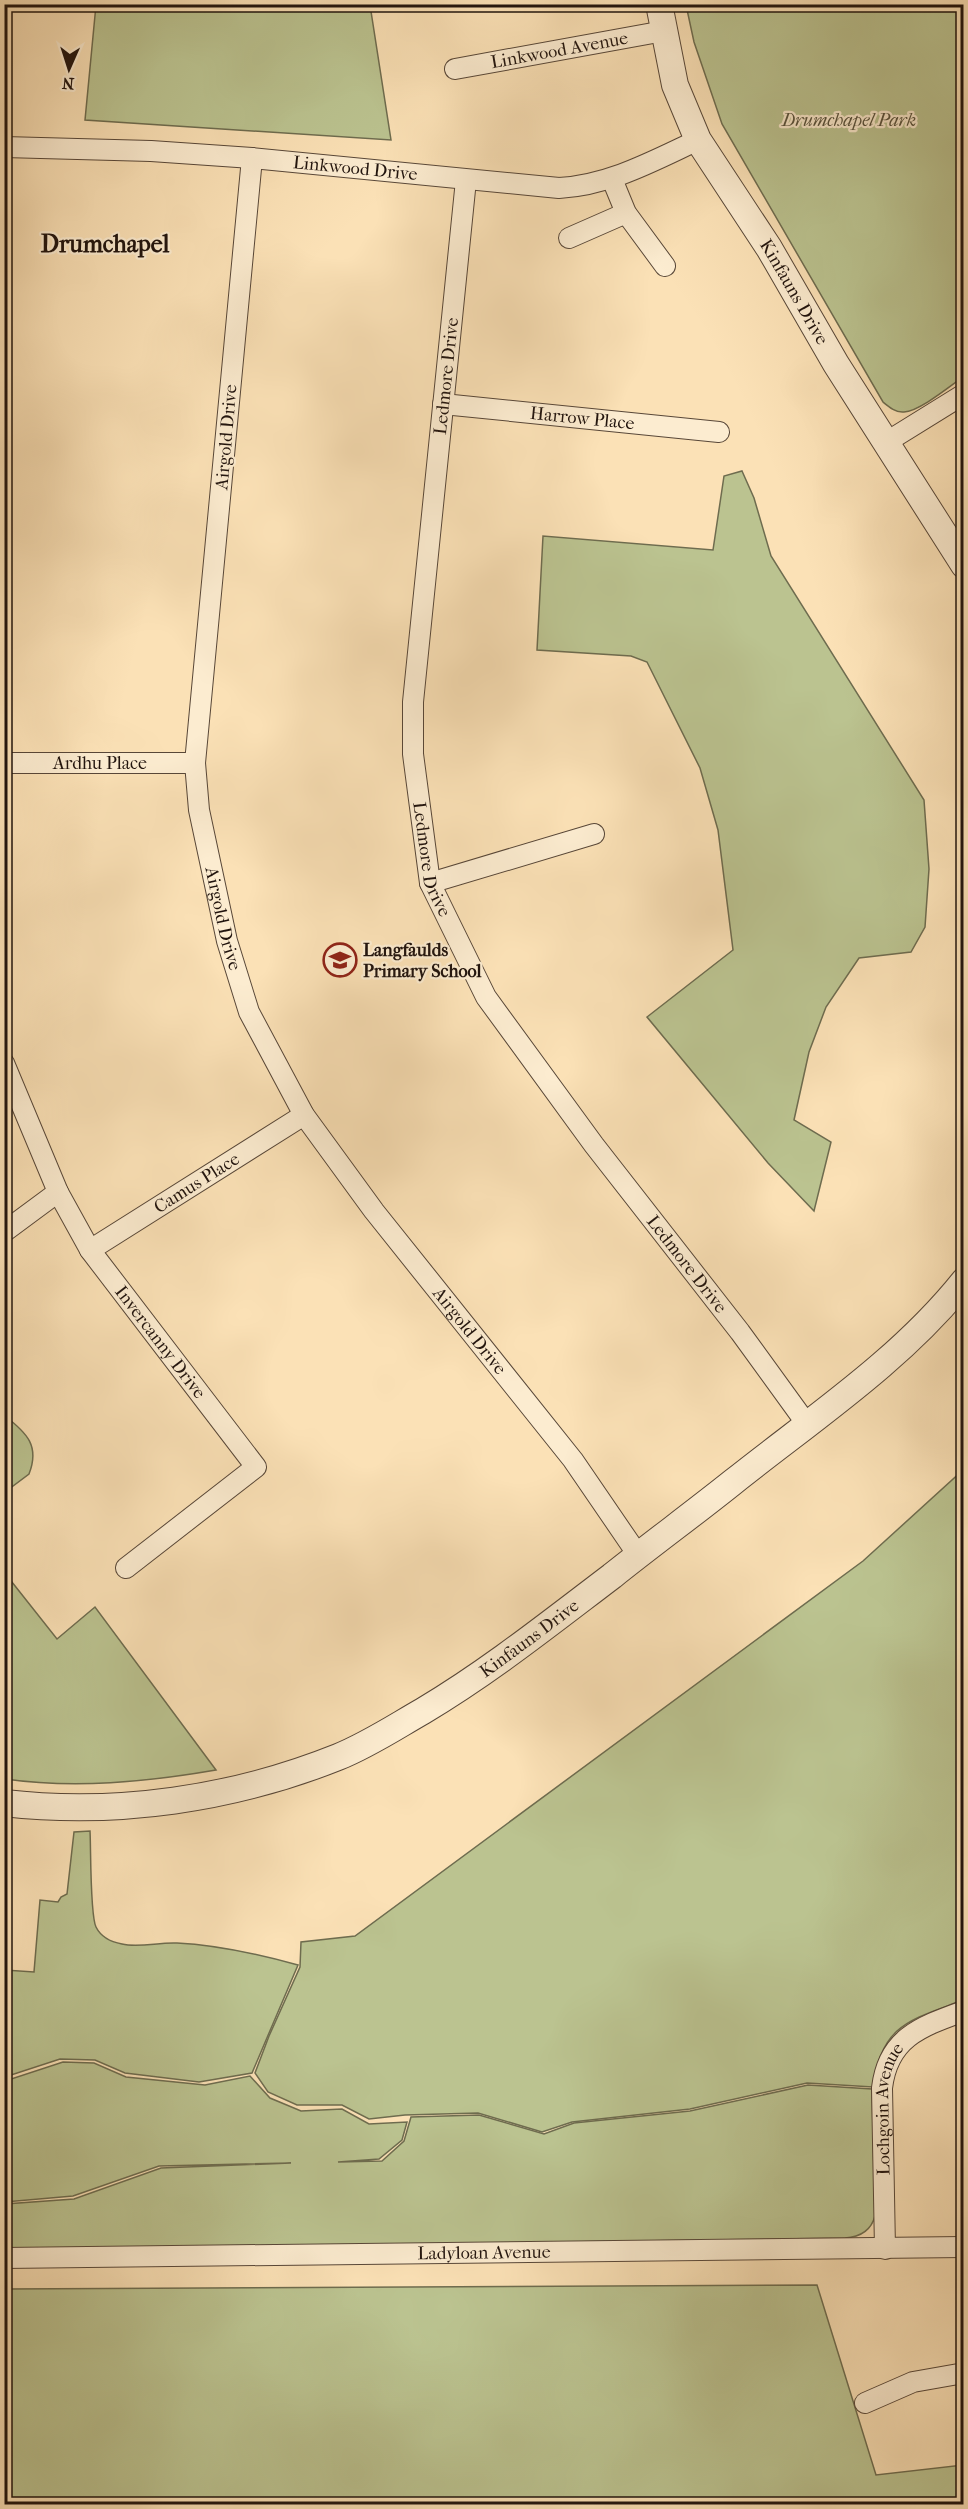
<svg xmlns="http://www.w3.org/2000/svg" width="968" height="2509" viewBox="0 0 968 2509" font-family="'IM FELL French Canon',serif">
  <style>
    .green { fill: #bbc390; stroke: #6e6c4f; stroke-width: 1.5 }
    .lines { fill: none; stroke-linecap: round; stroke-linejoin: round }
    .minor-casing { stroke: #584738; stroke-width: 22 }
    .tertiary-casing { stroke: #584738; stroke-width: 28 }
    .minor { stroke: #fcecd0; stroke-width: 20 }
    .tertiary { stroke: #fcecd0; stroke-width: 26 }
    .labels { text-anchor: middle; stroke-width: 4.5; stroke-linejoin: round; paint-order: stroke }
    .street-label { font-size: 18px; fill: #21140e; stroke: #fcecd0 }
    .park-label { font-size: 18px; font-style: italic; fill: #57513c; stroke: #fcecd0 }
    .poi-label { font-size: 18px; font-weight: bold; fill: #21140e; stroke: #fcecd0; text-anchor: start }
    .district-label { font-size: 24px; font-weight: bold; fill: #21140e; stroke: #fcecd0 }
  </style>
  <rect width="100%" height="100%" fill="#fbe1b6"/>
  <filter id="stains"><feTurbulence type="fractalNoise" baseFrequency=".00333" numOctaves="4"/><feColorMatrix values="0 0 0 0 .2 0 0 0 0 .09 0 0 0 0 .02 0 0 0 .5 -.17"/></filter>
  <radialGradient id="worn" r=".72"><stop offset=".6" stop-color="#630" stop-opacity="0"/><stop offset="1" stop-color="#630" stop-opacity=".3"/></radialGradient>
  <g class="green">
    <path d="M96,5H370L391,140L85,120Z"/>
    <path d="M686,5H963V377C950,386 920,411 904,412C896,413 889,407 883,402L722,124L694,42Z"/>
    <path d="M742,471L754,498L771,556L924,800L929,869L925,927L911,952L859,958L826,1007L809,1052L794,1120L831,1142L814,1211L768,1163L647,1017L733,950L718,830L700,768L647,662L631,656L537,650L543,536L713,550L724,476Z"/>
    <path d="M5,1416C27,1433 40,1446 29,1474L5,1492Z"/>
    <path d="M963,1470V2000C911,2020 881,2024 873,2087L807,2083L690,2109L572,2122L542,2132L478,2113L405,2115L369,2119L342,2105H297L268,2092L255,2073L269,2036L300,1967L301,1942L355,1936L863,1561Z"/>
    <path d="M4,1572L57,1639L95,1607L216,1770C146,1782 75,1789 5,1779Z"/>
    <path d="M90,1831C91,1849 90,1915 96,1927C101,1937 111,1942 122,1944C139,1948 159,1942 177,1943C219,1945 258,1954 298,1965L252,2073L199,2082L125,2073L95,2060L60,2059L5,2077V1970L34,1972L40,1900L58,1902L61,1897L67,1894L74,1832Z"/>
    <path d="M63,2062L94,2063L126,2077L205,2085L250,2076L270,2098L301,2111L342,2109L369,2124L407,2122L402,2140L379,2159L338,2162L382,2161L404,2141L411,2117L479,2115L544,2134L574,2123L690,2111L808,2085L872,2089L875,2216C871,2231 860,2237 845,2238L5,2250V2204L74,2199L161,2168L291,2163L159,2166L73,2196L5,2202V2081Z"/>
    <path d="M817,2285L876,2475L963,2465V2504H5V2289Z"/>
  </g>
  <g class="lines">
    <g class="minor-casing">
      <g id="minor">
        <path id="s1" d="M455,69L664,31"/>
        <path id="s2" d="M4,147L151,151L252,158L559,188C610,185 653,161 698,140"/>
        <path id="s3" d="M252,158L195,763L199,810L227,941L249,1012L304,1115L374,1211L573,1460L638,1555"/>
        <path d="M612,179L626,213L665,266"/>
        <path id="s4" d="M466,180L413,702V754L430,883L486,997L594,1145L740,1332L806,1423"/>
        <path d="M569,238L626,213"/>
        <path id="s5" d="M443,404L719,432"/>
        <path d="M885,443L964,394"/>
        <path id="s6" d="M4,763H195"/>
        <path d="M430,883L594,834"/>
        <path id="s7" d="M4,1063L58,1192L90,1250L256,1467L126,1568"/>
        <path d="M4,1232L58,1192"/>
        <path id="s8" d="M90,1250L304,1115"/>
        <path id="s9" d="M885,2249L882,2088C888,2038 920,2027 964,2011"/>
        <path id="s10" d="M4,2258L964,2247"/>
        <path d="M865,2403L913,2382L964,2373"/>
      </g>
    </g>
    <g class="tertiary-casing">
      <g id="tertiary">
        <path id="s11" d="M659,4L675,85L698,140L769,248L836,364L964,565"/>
        <path id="s12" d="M4,1803C117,1816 233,1799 338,1757C368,1745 395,1727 423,1711C490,1671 550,1623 612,1576C652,1544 693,1514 733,1482C812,1419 900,1361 964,1281"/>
      </g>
    </g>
    <use href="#minor" class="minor"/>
    <use href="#tertiary" class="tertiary"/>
  </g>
  <defs>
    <g id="school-ring" transform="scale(1.725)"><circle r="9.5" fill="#fcecd0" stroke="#8f2418" stroke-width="1.5"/><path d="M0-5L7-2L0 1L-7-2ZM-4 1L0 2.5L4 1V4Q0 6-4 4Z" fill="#8f2418"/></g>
  </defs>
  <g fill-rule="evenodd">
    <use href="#school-ring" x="340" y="960"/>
  </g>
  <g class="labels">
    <g class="street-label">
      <text dy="6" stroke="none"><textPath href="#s1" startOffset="106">Linkwood Avenue</textPath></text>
      <text dy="6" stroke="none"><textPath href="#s2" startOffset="352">Linkwood Drive</textPath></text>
      <text dy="6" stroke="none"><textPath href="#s11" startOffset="322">Kinfauns Drive</textPath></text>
      <text transform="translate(446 376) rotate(-84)" y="6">Ledmore Drive</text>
      <text dy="6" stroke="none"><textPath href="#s5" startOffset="140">Harrow Place</textPath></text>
      <text transform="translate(226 437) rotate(-85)" y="6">Airgold Drive</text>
      <text dy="6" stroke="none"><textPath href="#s6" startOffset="96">Ardhu Place</textPath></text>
      <text dy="6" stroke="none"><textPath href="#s4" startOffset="684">Ledmore Drive</textPath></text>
      <text dy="6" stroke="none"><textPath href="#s3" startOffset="766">Airgold Drive</textPath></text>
      <text dy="6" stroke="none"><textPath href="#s8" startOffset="126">Camus Place</textPath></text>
      <text dy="6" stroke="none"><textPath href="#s4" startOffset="1168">Ledmore Drive</textPath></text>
      <text dy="6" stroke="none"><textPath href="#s3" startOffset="1252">Airgold Drive</textPath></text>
      <text dy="6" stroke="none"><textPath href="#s7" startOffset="322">Invercanny Drive</textPath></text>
      <text dy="6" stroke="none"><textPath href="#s12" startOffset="566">Kinfauns Drive</textPath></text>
      <text dy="6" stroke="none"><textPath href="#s9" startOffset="141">Lochgoin Avenue</textPath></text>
      <text dy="6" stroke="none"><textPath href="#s10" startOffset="480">Ladyloan Avenue</textPath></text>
    </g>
    <g class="park-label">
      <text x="849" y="126">Drumchapel Park</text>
    </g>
    <g class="poi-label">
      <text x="363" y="956">Langfaulds<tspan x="363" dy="21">Primary School</tspan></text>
    </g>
    <g class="district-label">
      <text x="105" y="252">Drumchapel</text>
    </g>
  </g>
  <rect width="968" height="2509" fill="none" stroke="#fbe1b6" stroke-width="24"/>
  <rect x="6" y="6" width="956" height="2497" fill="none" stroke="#21140e" stroke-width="3"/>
  <rect x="12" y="12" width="944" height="2485" fill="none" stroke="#21140e" stroke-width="1.5"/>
  <g transform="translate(69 69) rotate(183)" stroke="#fcecd0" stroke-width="4.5" paint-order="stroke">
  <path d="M0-4.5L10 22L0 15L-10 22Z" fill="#21140e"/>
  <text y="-9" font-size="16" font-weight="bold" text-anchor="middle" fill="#21140e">N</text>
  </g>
  <rect width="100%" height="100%" filter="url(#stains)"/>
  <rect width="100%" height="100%" fill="url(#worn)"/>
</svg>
